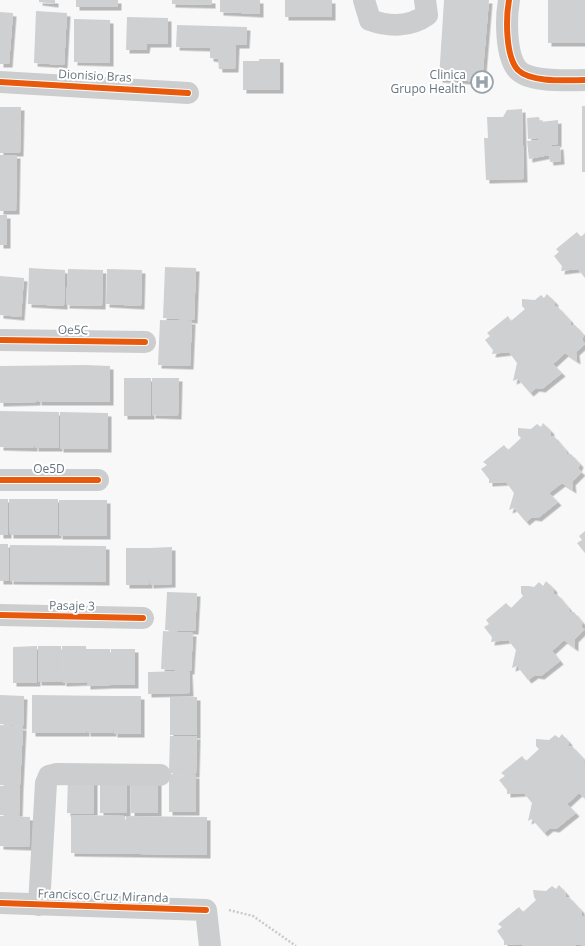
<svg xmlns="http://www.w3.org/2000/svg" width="585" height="946" viewBox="0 0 585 946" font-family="'Open Sans',sans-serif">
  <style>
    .building { fill: #cfd0d2; filter: url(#shadow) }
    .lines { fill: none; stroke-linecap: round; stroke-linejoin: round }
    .path { stroke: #c9cacb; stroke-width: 2.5; stroke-dasharray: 2 2; stroke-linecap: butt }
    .minor { stroke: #cbcdce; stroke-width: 22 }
    .cycleway-casing { stroke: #fff; stroke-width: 8 }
    .cycleway { stroke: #e8590c; stroke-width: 6 }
    .labels { text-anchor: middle; stroke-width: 4; stroke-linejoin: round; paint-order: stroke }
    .poi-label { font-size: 12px; fill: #667580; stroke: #fff; text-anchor: end }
    .street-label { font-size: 12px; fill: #667580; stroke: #fff }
  </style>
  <defs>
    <filter id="shadow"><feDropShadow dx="3.5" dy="3.5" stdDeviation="0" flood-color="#0004"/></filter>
  </defs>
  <rect width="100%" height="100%" fill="#f8f8f8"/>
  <g class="building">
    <path d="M39,0H55V4L39,2Z"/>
    <rect x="76" y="0" width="42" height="7"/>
    <path d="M172,0H212V5L172,4Z"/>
    <path d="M220,0H260V14L220,12Z"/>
    <rect x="285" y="0" width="47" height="17"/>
    <path d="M444,0H489L482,82L439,79Z"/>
    <rect x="548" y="0" width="37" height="43"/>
    <path d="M36,11L67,13L64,65L34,63Z"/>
    <path d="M0,12L13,13L9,64H0Z"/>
    <path d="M127,17L168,18V44H147L146,50H126Z"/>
    <path d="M74,19L110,20V63L74,62Z"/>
    <path d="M177,25L247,27L246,45H236L235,69H219L218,59L210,58V48L176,47Z"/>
    <path d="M259,59H280V90H243V61H259Z"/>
    <rect x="582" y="106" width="3" height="66"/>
    <path d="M0,107H21L20,153H0Z"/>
    <path d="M522,109L524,179L486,180L484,138H488L487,117H503L507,110Z"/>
    <path d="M539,117L540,122L558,120V144L551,145L552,147L560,146L561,161L550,162L549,155L529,159L527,141L538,140V138L528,139L527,118Z"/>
    <path d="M0,155H17L16,211H0Z"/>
    <rect x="0" y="215" width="7" height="30"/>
    <path d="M577,232L581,237L585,233V278L578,269L561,271L562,266L554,256L559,252L556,249Z"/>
    <path d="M165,267L196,268L194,320L163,318Z"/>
    <path d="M29,268L65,270L64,306L28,304Z"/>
    <path d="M68,269L103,270L102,306L66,305Z"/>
    <path d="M107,269L142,270L141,306L106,304Z"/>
    <path d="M0,276L24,278L21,317L0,315Z"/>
    <path d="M547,294L555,302V306L558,307L570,320L571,325H575L584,335L582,340L585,344L576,352L577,361L565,353L553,364L562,373L542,389L536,388L530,393L518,379L513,381L517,363L509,352L492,354L493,350L485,340L490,336L487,333L508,316L511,321L525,309L522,306V299L535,300L541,295L544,298Z"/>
    <path d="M160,320L192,321L190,366L158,365Z"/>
    <path d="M85,365L110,366V402H38V383L37,402L0,403V366Z"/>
    <rect x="124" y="378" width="27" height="38"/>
    <path d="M152,378H179L178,416L152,415Z"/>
    <path d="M0,411L59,412V448H35V426L34,448L0,447Z"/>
    <path d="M60,412L108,413V449H60Z"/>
    <path d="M543,423L551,431L550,436H554L565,449L567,454H571L580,464L578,469L582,472L572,482L573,490L562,483L549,493L558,502L538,518L532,517L526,522L514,508L509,510L514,493L506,482L489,483V479L481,469L487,465L483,462L504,445L508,450L521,438L518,435V428L531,429L537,424L541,427Z"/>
    <rect x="0" y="499" width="8" height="36"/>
    <path d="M9,499H58V535H10Z"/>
    <rect x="59" y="500" width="48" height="36"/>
    <path d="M585,531V553L577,543L582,540L579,536Z"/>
    <path d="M0,544H8L9,581H0Z"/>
    <path d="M10,545L106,546V582L10,581Z"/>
    <path d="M172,547V584L150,585L149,548Z"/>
    <rect x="126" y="548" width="23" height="37"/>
    <path d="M546,581L554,589L553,594H557L568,607L570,612H574L583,623L581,626L584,630L575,639V648L564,640L552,651L560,661L541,676L535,675L528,680L517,666L512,668L516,650L508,640L491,642L492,637L484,627L489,624L486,620L506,603L511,608L523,596L521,593V586H529L534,587L539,582L543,586Z"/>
    <path d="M167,592L197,593L195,631L165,630Z"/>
    <path d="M163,631L193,633L191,671H189L190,693L148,694V672L187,671L161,669Z"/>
    <path d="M37,646V683H13V647Z"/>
    <path d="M38,646H61L62,682H38Z"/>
    <path d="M62,646H86V649H110L111,685L87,686V682L63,683Z"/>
    <rect x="111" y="649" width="24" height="36"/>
    <path d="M0,695L24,696L23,726L0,724Z"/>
    <path d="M32,695L114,696L113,733H87V714L86,733H32Z"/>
    <rect x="114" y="696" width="27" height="38"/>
    <rect x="170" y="697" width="27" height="38"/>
    <path d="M0,725L23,727L20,786L0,785V755H14H0Z"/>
    <path d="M562,734L569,742L568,746H572L584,759L585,798L579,793L567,804L576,813L556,829L550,828L544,833L532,819L528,821L532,803L524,793L507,794V790L499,780L505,776L501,773L522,756L526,761L539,749L536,746V739L549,740L555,735L559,738Z"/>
    <path d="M170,736H197L196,774L169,773Z"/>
    <path d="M169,774L196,775V812H169Z"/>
    <path d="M131,775L158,776V813H131Z"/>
    <path d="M68,776H94V814L67,813Z"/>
    <rect x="100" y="776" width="27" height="37"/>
    <path d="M0,786H20L19,816L0,815Z"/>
    <path d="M71,815L125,816V836L126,816L207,817V855L71,853Z"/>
    <path d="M0,816L30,817L29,847L0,846Z"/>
    <path d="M559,885L566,893V897H569L581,910L582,916H585V946L577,944L574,946H523L521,944L504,945V941L497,931L502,927L498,924L519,907L523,912L536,900L534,897L533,890L546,891L552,886L556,889Z"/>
  </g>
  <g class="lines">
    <path class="path" d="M229,910L253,916L296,946"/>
    <g class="minor">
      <path d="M364,0L370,20C389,27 410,27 427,15L425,0"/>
      <path d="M509,0C506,17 505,56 518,70C531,83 568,80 585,80"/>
      <path d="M0,82L188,93"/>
      <path d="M0,340L145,342"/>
      <path d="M0,480H98"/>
      <path d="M0,615L143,618"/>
      <path d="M0,903L206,910L210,946"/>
      <path d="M39,905L46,783L49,776L57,774L160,775"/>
    </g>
    <g class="cycleway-casing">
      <g id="cycleway">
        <path d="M509,0C506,17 505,56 518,70C531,83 568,80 585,80"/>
        <path d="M0,82L188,93"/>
        <path d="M0,340L145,342"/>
        <path d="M0,480H98"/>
        <path d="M0,615L143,618"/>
        <path d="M0,903L206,910"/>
      </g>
    </g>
    <use href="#cycleway" class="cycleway"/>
  </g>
  <defs>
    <g id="hospital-ring" transform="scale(1.15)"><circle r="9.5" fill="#fff" stroke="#99a3aa" stroke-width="1.5"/><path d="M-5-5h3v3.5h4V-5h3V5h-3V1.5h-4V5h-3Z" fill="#99a3aa"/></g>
  </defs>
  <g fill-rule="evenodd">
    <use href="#hospital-ring" x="482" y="82"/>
  </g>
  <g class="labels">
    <g class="poi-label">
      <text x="466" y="79">Clinica<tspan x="466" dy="14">Grupo Health</tspan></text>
    </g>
    <g class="street-label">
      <text transform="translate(95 76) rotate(3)" y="4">Dionisio Bras</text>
      <text transform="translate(73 330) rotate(1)" y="4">Oe5C</text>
      <text x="49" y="473">Oe5D</text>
      <text transform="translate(72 606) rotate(1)" y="4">Pasaje 3</text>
      <text transform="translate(103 896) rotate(2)" y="4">Francisco Cruz Miranda</text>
    </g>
  </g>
</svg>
